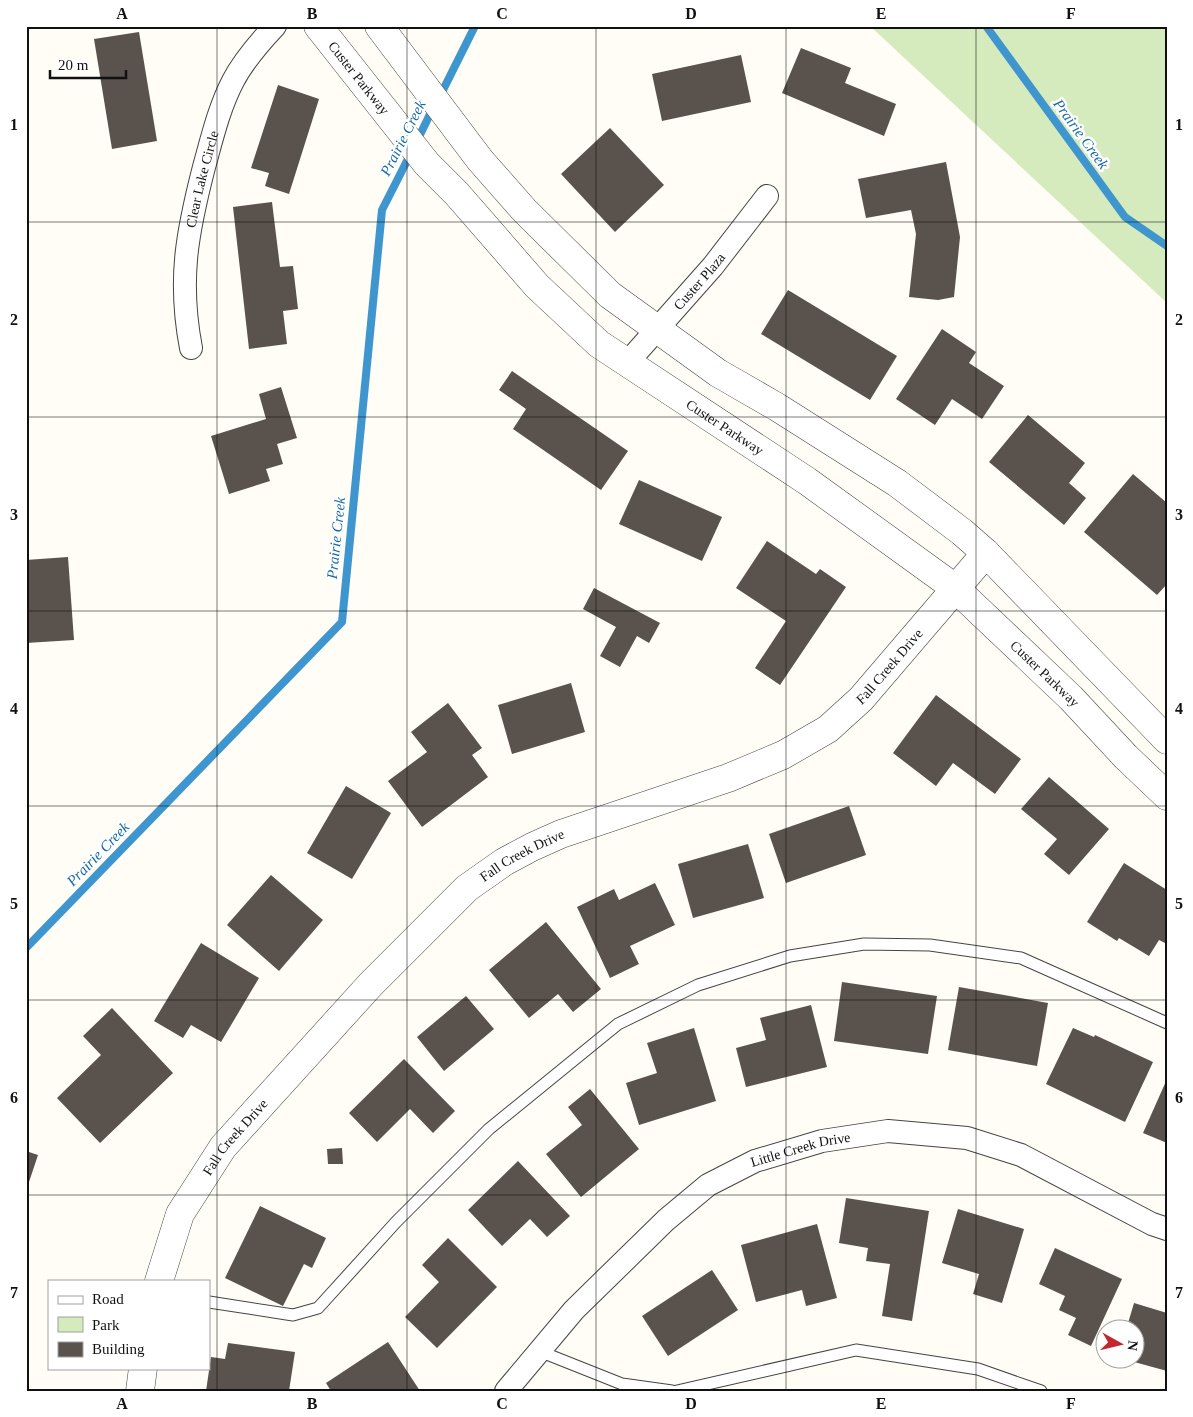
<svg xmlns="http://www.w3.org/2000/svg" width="1193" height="1417" viewBox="0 0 1193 1417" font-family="'Times New Roman',serif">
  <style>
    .green { fill: #d5ebbd }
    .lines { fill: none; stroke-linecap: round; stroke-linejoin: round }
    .stream { stroke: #3f96cf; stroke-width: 8 }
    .building { fill: #5a524d }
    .service-casing { stroke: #444; stroke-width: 13 }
    .minor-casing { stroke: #444; stroke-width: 24 }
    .tertiary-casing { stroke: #444; stroke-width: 29 }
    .service { stroke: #fff; stroke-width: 11 }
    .minor { stroke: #fff; stroke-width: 22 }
    .tertiary { stroke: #fff; stroke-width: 28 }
    .grid { fill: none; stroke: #111; stroke-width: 1; stroke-opacity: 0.55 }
    .labels { text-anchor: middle; stroke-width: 5; stroke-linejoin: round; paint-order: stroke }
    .street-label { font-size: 14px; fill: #111; stroke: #fff }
    .water-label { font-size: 15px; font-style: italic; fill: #1768a6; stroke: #fff }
    .neatline { fill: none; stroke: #111; stroke-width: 2 }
    .grid-label { font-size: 16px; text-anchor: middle; font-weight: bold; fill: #111 }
  </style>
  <rect width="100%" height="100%" fill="#fffdf5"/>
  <path class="green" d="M870,26H1167V303Z"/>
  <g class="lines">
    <g class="stream">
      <path d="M986,26L1125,217L1167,246"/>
      <path d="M440,96L475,26"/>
      <path d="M416,143L433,108"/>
      <path d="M26,948L342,622L382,210L411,153"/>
    </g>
  </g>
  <g class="building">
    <path d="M139,32L157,141L112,149L94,39Z"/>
    <path d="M801,48L851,68L845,83L896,104L884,136L782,93Z"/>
    <path d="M741,55L751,102L662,121L652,74Z"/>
    <path d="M278,85L319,99L289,194L265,186L269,173L251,168Z"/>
    <path d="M610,128L664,185L615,232L561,174Z"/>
    <path d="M946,162L960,237L954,297L938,300L909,297L916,234L911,210L866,218L858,179Z"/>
    <path d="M272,202L280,267L293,266L298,309L283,311L287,344L249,349L233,207Z"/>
    <path d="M788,290L897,356L870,400L761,334Z"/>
    <path d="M942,329L976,352L969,363L1004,386L982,419L952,399L935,425L896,399Z"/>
    <path d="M512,371L628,451L601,490L513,429L526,409L499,390Z"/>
    <path d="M281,387L297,438L277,444L283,464L266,469L270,481L229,494L211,436L266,419L259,394Z"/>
    <path d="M1028,415L1085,463L1069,483L1086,498L1064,525L989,462Z"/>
    <path d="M1133,474L1167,503V584L1157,595L1084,532Z"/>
    <path d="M639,480L722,517L702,561L619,524Z"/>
    <path d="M767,541L816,574L820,569L846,587L780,685L755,668L786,621L736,588Z"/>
    <path d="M68,557L74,640L26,643V560Z"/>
    <path d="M594,588L660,623L649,643L637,636L620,667L600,656L616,627L583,609Z"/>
    <path d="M571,683L585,732L512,754L498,705Z"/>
    <path d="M936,695L1021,759L995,794L953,763L936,786L893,753Z"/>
    <path d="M448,703L482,748L472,755L488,777L422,827L388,781L427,752L411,732Z"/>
    <path d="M1049,777L1109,829L1069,875L1044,854L1057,839L1021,809Z"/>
    <path d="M346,786L391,813L352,879L307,853Z"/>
    <path d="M849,806L866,855L786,883L769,834Z"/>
    <path d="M748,844L764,898L693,918L678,864Z"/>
    <path d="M1124,863L1167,890V944L1159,940L1149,956L1119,938L1117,941L1087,922Z"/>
    <path d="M271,875L323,920L279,971L227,925Z"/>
    <path d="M655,883L675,925L630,946L639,964L610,978L577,907L614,889L619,900Z"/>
    <path d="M546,922L601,989L573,1012L558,994L529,1018L489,970Z"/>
    <path d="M201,943L259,978L221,1042L191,1025L183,1038L154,1021Z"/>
    <path d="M842,982L937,996L928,1054L834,1041Z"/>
    <path d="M959,987L1048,1003L1037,1066L948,1050Z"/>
    <path d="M466,996L494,1029L444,1071L417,1037Z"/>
    <path d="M811,1005L827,1067L746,1087L736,1048L766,1040L760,1018Z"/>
    <path d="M112,1008L173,1073L100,1143L57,1098L101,1055L83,1036Z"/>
    <path d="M694,1028L716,1101L639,1125L626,1083L657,1073L647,1043Z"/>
    <path d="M1073,1028L1094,1037L1095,1035L1153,1062L1125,1122L1046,1084Z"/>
    <path d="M404,1059L455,1111L433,1133L410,1109L377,1142L349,1113Z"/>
    <path d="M1167,1079V1143L1143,1133Z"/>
    <path d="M590,1089L639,1149L581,1197L546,1154L582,1125L568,1107Z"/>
    <path d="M342,1148L343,1164H328L327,1149Z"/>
    <path d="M26,1151L38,1155L27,1188H26Z"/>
    <path d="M518,1161L570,1216L547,1237L530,1219L502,1246L468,1210Z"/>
    <path d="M846,1198L929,1211L912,1321L882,1316L890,1264L866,1261L868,1248L839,1243Z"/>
    <path d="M260,1206L326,1238L312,1268L304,1264L283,1306L225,1278Z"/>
    <path d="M958,1209L1024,1229L1002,1303L973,1294L979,1274L942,1263Z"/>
    <path d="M817,1224L837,1298L806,1306L802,1290L756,1302L741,1245Z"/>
    <path d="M448,1238L497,1287L437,1348L405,1317L439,1282L422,1265Z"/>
    <path d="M1055,1248L1122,1279L1091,1346L1068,1335L1076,1318L1059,1310L1065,1296L1039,1284Z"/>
    <path d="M712,1270L738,1310L668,1356L642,1316Z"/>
    <path d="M1134,1303L1167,1313V1371L1127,1360H1136V1330H1126Z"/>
    <path d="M388,1342L420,1391H331L326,1383Z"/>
    <path d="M228,1343L295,1352L289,1391H206L211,1357L225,1359Z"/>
  </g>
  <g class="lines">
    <g class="service-casing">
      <g id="service">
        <path d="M209,1302L293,1315L318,1308L396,1222L489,1129L618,1024L698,985L790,956L864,944L930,945L1021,958L1167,1023"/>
        <path d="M539,1351L622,1384L672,1391"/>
        <path d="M677,1391L856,1350L978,1369L1041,1391"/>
      </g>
    </g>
    <g class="minor-casing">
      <g id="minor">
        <path id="s1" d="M191,348C178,280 187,233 204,167C212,138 219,108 233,81C244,60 259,43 275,26"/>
        <path id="s2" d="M627,363L713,266L767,196"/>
        <path id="s3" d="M506,1391L574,1310L666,1220L708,1185L755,1161L822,1141L888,1131L967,1138L1021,1155L1152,1224L1167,1229"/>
      </g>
    </g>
    <g class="tertiary-casing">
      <g id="tertiary">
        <path id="s4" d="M318,26L427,164L457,194L537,286L599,344L807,481L955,588L1071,698L1126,757L1167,796"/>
        <path d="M379,26L480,160L525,211L610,295L718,373L777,407L897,483L962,532L986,553L1167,740"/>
        <path id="s5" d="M159,1281L180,1214L223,1147L371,984L467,888L504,862L532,847L561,834L728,778L783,755L828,729L861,699L986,553"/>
        <path d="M140,1391L143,1368"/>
      </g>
    </g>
    <use href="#service" class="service"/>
    <use href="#minor" class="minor"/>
    <use href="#tertiary" class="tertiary"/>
  </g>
  <path class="grid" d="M217,26V1391M407,26V1391M596,26V1391M786,26V1391M976,26V1391M26,222H1167M26,417H1167M26,611H1167M26,806H1167M26,1000H1167M26,1195H1167"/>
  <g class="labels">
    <g class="street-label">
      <text dy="5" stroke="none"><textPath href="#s4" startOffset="66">Custer Parkway</textPath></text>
      <text dy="5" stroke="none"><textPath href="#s1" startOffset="171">Clear Lake Circle</textPath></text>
      <text dy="5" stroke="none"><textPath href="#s2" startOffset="109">Custer Plaza</textPath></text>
      <text dy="5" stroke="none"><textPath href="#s4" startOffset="576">Custer Parkway</textPath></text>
      <text dy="5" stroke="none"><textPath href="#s5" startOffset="990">Fall Creek Drive</textPath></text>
      <text dy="5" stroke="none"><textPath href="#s4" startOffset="981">Custer Parkway</textPath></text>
      <text dy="5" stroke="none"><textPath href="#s5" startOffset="570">Fall Creek Drive</textPath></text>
      <text dy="5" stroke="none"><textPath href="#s5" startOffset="165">Fall Creek Drive</textPath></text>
      <text dy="5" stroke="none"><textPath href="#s3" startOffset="389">Little Creek Drive</textPath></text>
    </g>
    <g class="water-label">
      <text transform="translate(1081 134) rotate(54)" y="5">Prairie Creek</text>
      <text transform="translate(403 138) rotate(-63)" y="5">Prairie Creek</text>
      <text transform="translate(336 538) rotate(-84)" y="5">Prairie Creek</text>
      <text transform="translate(98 854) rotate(-46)" y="5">Prairie Creek</text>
    </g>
  </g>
  <rect width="1193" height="1417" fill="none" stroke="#ffffff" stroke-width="55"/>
  <rect x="48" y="1280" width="162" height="90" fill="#ffffff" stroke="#a0a0a0"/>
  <rect x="58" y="1296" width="25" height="8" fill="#ffffff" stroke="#a0a0a0"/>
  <text x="92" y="1304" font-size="15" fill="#111111">Road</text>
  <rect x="58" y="1317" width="25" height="15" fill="#d5ebbd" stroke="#a0a0a0"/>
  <text x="92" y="1330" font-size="15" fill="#111111">Park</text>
  <rect x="58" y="1342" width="25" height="15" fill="#5a524d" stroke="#a0a0a0"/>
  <text x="92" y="1354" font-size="15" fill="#111111">Building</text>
  <g transform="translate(1120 1344) rotate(98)"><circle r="24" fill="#ffffff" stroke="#a0a0a0"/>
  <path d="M0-4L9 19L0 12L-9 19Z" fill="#c4262e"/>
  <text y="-8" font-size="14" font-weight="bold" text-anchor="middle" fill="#111111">N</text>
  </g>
  <path d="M50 70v8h76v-8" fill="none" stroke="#111111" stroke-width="2.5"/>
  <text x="58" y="70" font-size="15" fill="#111111" stroke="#ffffff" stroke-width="4" paint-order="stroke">20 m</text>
  <rect x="28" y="28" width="1138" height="1362" class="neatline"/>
  <g class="grid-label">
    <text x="122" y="19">A</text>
    <text x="312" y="19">B</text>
    <text x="502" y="19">C</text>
    <text x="691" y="19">D</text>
    <text x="881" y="19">E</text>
    <text x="1071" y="19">F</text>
    <text x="14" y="130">1</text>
    <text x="1179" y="130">1</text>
    <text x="14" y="325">2</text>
    <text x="1179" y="325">2</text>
    <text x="14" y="520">3</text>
    <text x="1179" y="520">3</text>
    <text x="14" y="714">4</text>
    <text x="1179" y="714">4</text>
    <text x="14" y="909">5</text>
    <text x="1179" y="909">5</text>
    <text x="14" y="1103">6</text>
    <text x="1179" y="1103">6</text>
    <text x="14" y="1298">7</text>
    <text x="1179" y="1298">7</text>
    <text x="122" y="1409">A</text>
    <text x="312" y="1409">B</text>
    <text x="502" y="1409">C</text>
    <text x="691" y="1409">D</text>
    <text x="881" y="1409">E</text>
    <text x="1071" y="1409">F</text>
  </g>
</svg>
